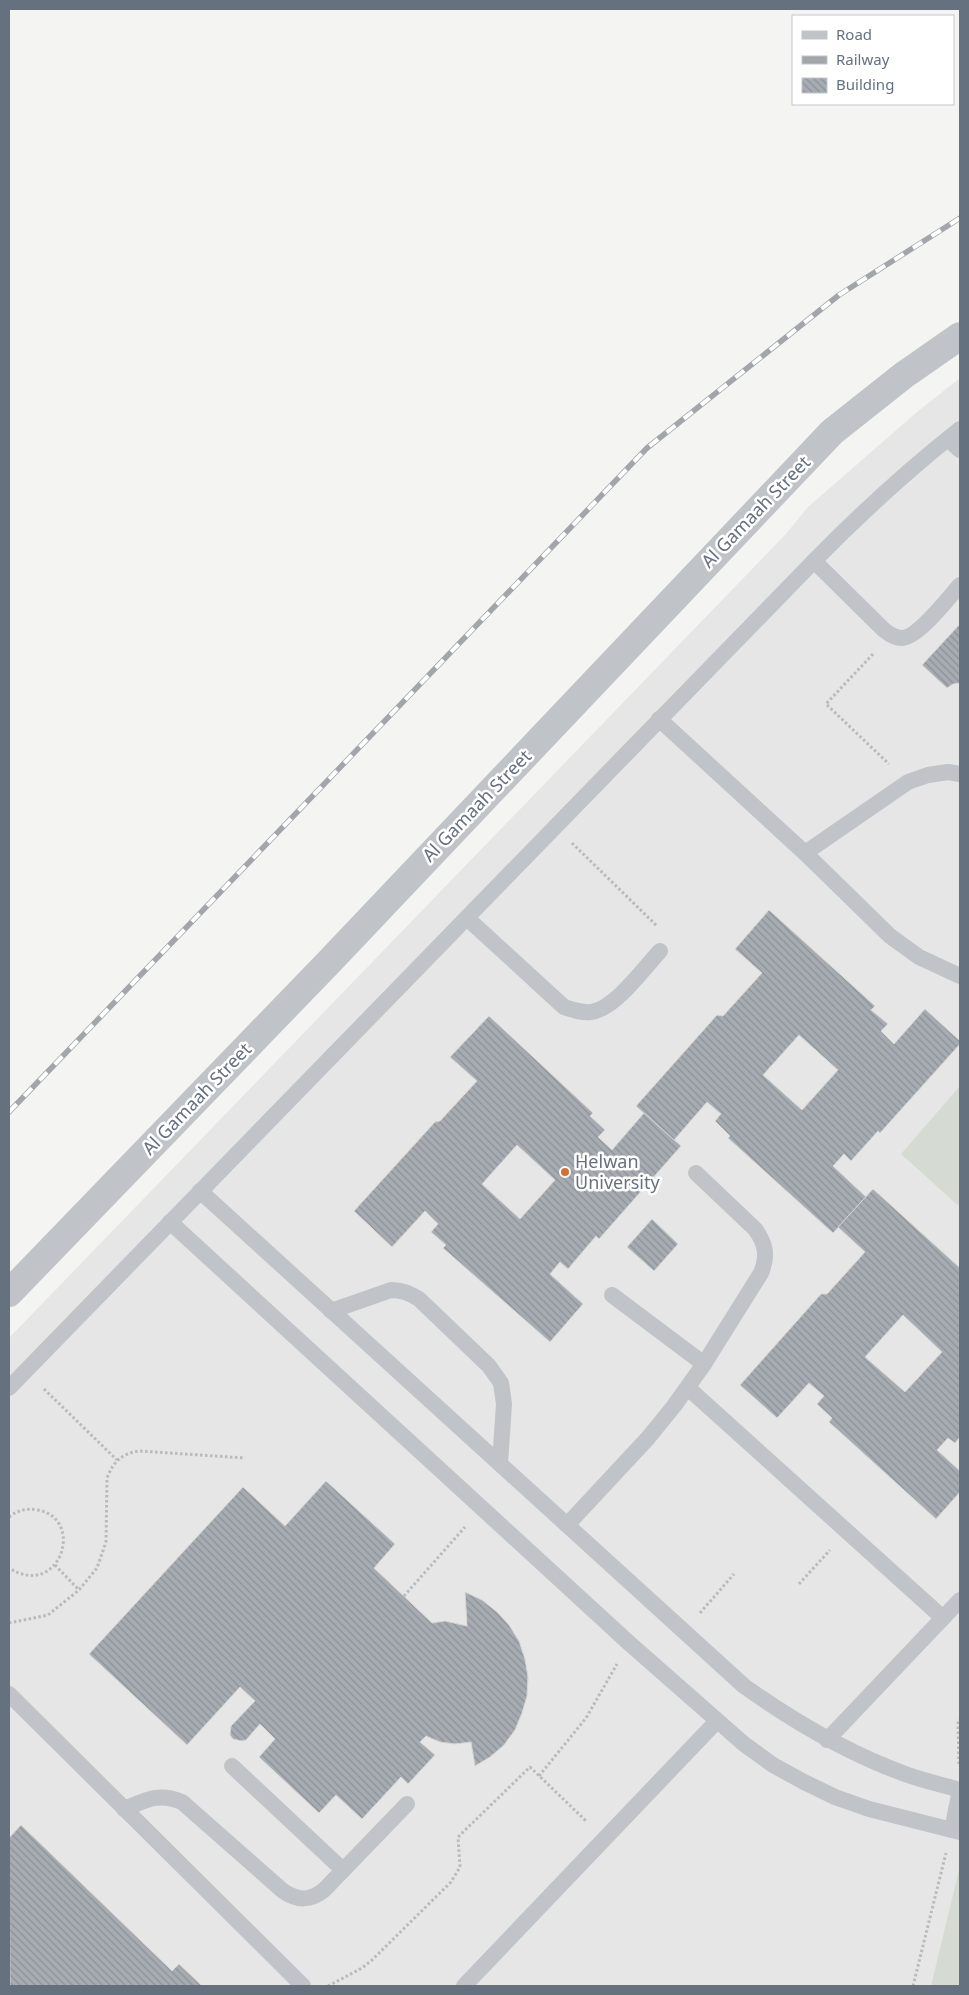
<svg xmlns="http://www.w3.org/2000/svg" width="969" height="1995" viewBox="0 0 969 1995" font-family="'Noto Sans',sans-serif">
  <style>
    .built { fill: #e5e6e5 }
    .pitch { fill: #d5dbd3 }
    .building { fill: url(#building-back-hatch); stroke: #d6d6d4; fill-rule: evenodd }
    .lines { fill: none; stroke-linecap: round; stroke-linejoin: round }
    .path { stroke: #b8babd; stroke-width: 3; stroke-dasharray: 2.5 2.5; stroke-linecap: butt }
    .lane { stroke: #c0c3c7; stroke-width: 16 }
    .street { stroke: #c0c3c7; stroke-width: 28 }
    .rail-casing { stroke: #a2a6ab; stroke-width: 5.5 }
    .rail { stroke: #fff; stroke-width: 4; stroke-dasharray: 11; stroke-linecap: butt }
    .poi-dot { fill: #d46e32; stroke: #fff; stroke-width: 2 }
    .labels { text-anchor: middle; stroke-width: 5; stroke-linejoin: round; paint-order: stroke }
    .street-label { font-size: 18px; fill: #667180; stroke: #fff }
    .poi-label { font-size: 18px; fill: #667180; stroke: #fff; text-anchor: start }
  </style>
  <defs>
    <pattern id="building-back-hatch" width="6" height="6" patternUnits="userSpaceOnUse" patternTransform="scale(1.25)"><rect width="6" height="6" fill="#a7acb3"/><path d="M-1 5l2 2M0 0l6 6M5-1l2 2" fill="none" stroke="#8c9097"/></pattern>
  </defs>
  <rect width="100%" height="100%" fill="#f4f5f2"/>
  <path class="built" d="M960,378V1986H9V1338L785,535L808,507L917,412Z"/>
  <g class="pitch">
    <path d="M960,1086V1207L901,1154Z"/>
    <path d="M959,1870L960,1986H931Z"/>
  </g>
  <g class="building">
    <path d="M960,624V683L953,684L947,688L922,665Z"/>
    <path d="M769,910L875,1006L871,1010L888,1024L881,1031L894,1044L925,1009L960,1041V1044L880,1133L878,1131L851,1161L844,1154L833,1166L866,1197L833,1233L728,1138L730,1136L715,1121L721,1114L707,1102L674,1140L636,1106L717,1015L723,1016L762,973L735,949ZM799,1035L838,1070L802,1110L763,1075Z"/>
    <path d="M489,1016L593,1113L590,1116L605,1130L598,1137L612,1150L644,1113L681,1146L599,1239L596,1236L568,1269L560,1262L550,1274L583,1304L550,1342L443,1248L446,1245L431,1232L438,1224L425,1211L392,1247L354,1211L435,1122L440,1121L477,1081L450,1057ZM517,1145L555,1180L520,1219L482,1184Z"/>
    <path d="M873,1189L960,1268V1437L955,1443L948,1438L937,1450L960,1471V1492L936,1519L829,1422L832,1418L817,1404L824,1396L809,1383L777,1418L740,1385L821,1294H827L865,1252L838,1227ZM903,1315L942,1352L905,1392L865,1357Z"/>
    <path d="M652,1219L678,1244L654,1271L627,1247Z"/>
    <path d="M326,1481L395,1544L374,1568L432,1623L445,1621L467,1626L465,1592L482,1600L497,1612L509,1625L519,1641L525,1659L528,1677L527,1696L522,1713L515,1730L504,1745L490,1757L475,1766L471,1742L455,1744L440,1742L426,1736L420,1742L435,1755L408,1784L401,1777L362,1819L336,1795L319,1813L259,1757L275,1739L260,1724L246,1740L242,1741L233,1739L230,1735L231,1726L255,1701L240,1687L187,1745L89,1654L243,1487L285,1526Z"/>
    <path d="M21,1825L172,1971L179,1964L202,1986H10L9,1838Z"/>
  </g>
  <g class="lines">
    <g class="path">
      <path d="M873,654L826,704L889,764"/>
      <path d="M572,843L657,926"/>
      <path d="M44,1389L117,1460"/>
      <path d="M9,1517C18,1510 26,1508 38,1510C86,1519 60,1600 9,1568"/>
      <path d="M55,1565L79,1590"/>
      <path d="M799,1584L830,1550"/>
      <path d="M404,1596L465,1527"/>
      <path d="M700,1613L734,1574"/>
      <path d="M9,1623L48,1615L79,1590L97,1568L106,1542L107,1478C113,1462 122,1453 140,1451L245,1458"/>
      <path d="M959,1764L958,1721L960,1719"/>
      <path d="M539,1776L586,1718L617,1664"/>
      <path d="M328,1986L362,1968L372,1960L451,1882L460,1867L458,1837L530,1767L586,1821"/>
      <path d="M913,1986L946,1853"/>
    </g>
    <g class="lane">
      <path d="M948,439L960,450"/>
      <path d="M814,561L884,630C889,634 895,638 902,638C918,638 949,597 960,585"/>
      <path d="M659,719L805,853L890,936L919,957L960,976"/>
      <path d="M805,853L908,782L928,775L948,772L960,774"/>
      <path d="M468,919L564,1007C573,1010 581,1013 591,1012C615,1009 644,968 660,951"/>
      <path d="M200,1191L744,1686C796,1723 849,1754 908,1775C925,1781 943,1785 960,1790"/>
      <path d="M170,1222L629,1643L744,1744L773,1765L804,1782L835,1797L869,1809L960,1832"/>
      <path d="M612,1295L704,1364"/>
      <path d="M331,1311L391,1290C402,1290 409,1293 419,1299L489,1366L501,1383L504,1404L500,1463"/>
      <path d="M9,1388L814,561C860,514 908,470 960,429"/>
      <path d="M688,1388L943,1618"/>
      <path d="M567,1525L648,1438L674,1406L704,1364L761,1273C768,1256 766,1244 755,1229L696,1173"/>
      <path d="M9,1694L303,1986"/>
      <path d="M827,1740L960,1600"/>
      <path d="M232,1766L343,1870"/>
      <path d="M124,1809C146,1800 159,1792 182,1802L283,1891C298,1901 310,1901 324,1890L407,1804"/>
      <path d="M952,1830L960,1790"/>
      <path d="M464,1986L717,1721"/>
    </g>
    <path class="street" d="M9,1293L329,962L832,432L904,375L960,336"/>
    <g class="rail-casing">
      <path id="rail" d="M9,1112L647,448L839,295L960,218"/>
    </g>
    <use href="#rail" class="rail"/>
  </g>
  <circle class="poi-dot" cx="565" cy="1172" r="5"/>
  <g class="labels">
    <g class="street-label">
      <text transform="translate(756 512) rotate(-46)" y="6">Al Gamaah Street</text>
      <text transform="translate(477 806) rotate(-46)" y="6">Al Gamaah Street</text>
      <text transform="translate(197 1099) rotate(-46)" y="6">Al Gamaah Street</text>
    </g>
    <g class="poi-label">
      <text x="575" y="1168">Helwan<tspan x="575" dy="21">University</tspan></text>
    </g>
  </g>
  <rect width="969" height="1995" fill="none" stroke="#667180" stroke-width="20"/>
  <rect x="792" y="15" width="162" height="90" fill="#ffffff" stroke="#c2c6cc"/>
  <rect x="802" y="31" width="25" height="8" fill="#c0c3c7" stroke="#c2c6cc"/>
  <text x="836" y="40" font-size="15" fill="#667180">Road</text>
  <rect x="802" y="56" width="25" height="8" fill="#a2a6ab" stroke="#c2c6cc"/>
  <text x="836" y="65" font-size="15" fill="#667180">Railway</text>
  <rect x="802" y="78" width="25" height="15" fill="url(#building-back-hatch)" stroke="#c2c6cc"/>
  <text x="836" y="90" font-size="15" fill="#667180">Building</text>
</svg>
